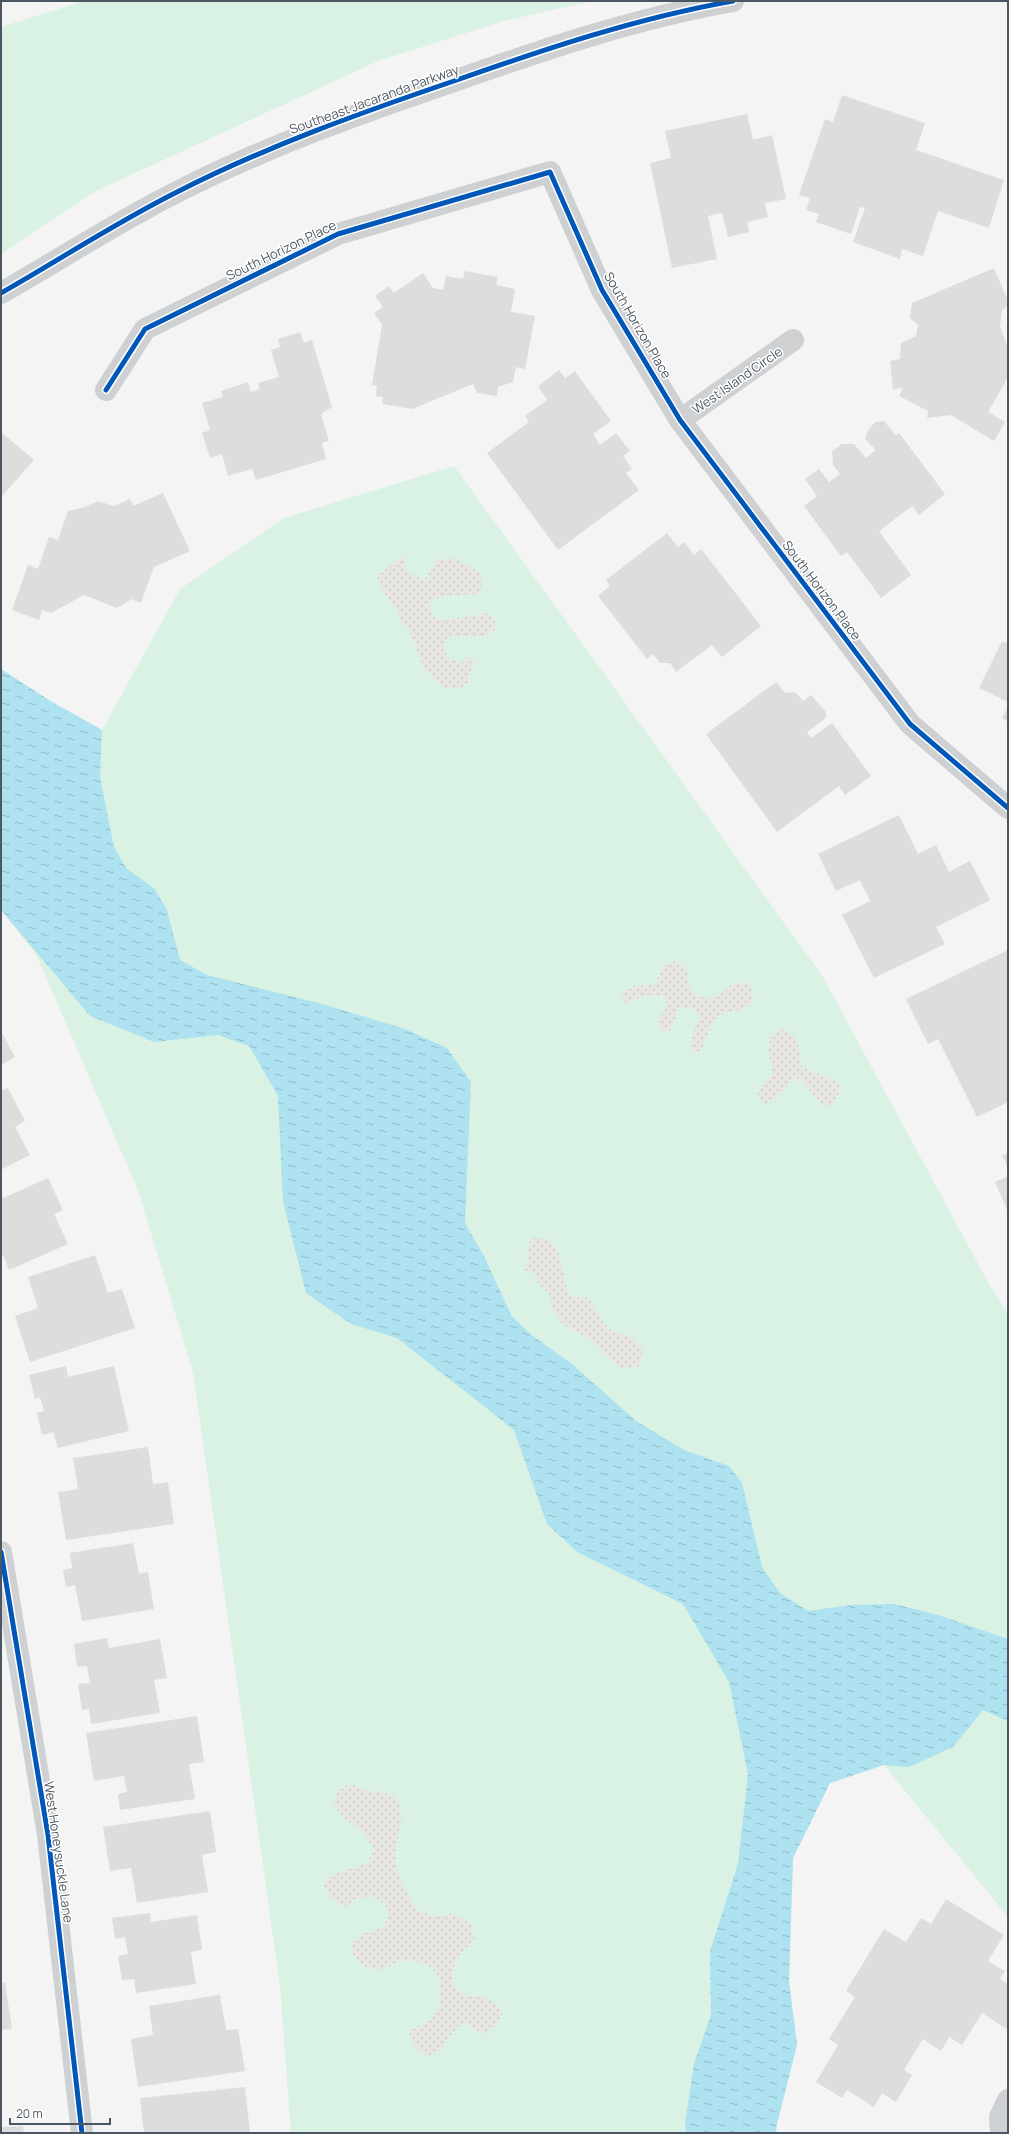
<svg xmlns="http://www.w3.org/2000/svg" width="1009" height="2134" viewBox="0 0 1009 2134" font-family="Manrope,sans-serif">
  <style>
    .green { fill: #d9f2e3 }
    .sand { fill: url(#sand-dots) }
    .water { fill: url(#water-ripples) }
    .building { fill: #ddddde }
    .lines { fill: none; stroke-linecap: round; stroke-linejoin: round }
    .minor { stroke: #ced0d2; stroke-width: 22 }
    .cycleway-casing { stroke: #fff; stroke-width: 8 }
    .cycleway { stroke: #0057b8; stroke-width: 5 }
    .labels { text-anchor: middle; stroke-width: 3; stroke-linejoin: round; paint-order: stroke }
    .street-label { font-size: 13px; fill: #4a5661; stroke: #fff }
  </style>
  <defs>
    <pattern id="sand-dots" width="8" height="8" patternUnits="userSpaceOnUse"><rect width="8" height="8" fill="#e7e6e1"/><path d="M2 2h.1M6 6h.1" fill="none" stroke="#c8c7c4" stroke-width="1.8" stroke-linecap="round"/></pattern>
    <pattern id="water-ripples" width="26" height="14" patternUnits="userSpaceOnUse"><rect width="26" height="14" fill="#aee2f0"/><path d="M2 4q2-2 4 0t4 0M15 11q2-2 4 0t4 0" fill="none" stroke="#90bac6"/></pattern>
  </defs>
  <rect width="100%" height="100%" fill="#f4f4f4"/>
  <g class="green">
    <path d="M84,1H593L504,21L378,61L96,191L1,254V27Z"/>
    <path d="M454,466L823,977L990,1286L1008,1313V1917L884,1765L830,1783L793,1858L789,1981L797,2045L776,2128L777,2133H291L280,1986L193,1372L138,1190L36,954L1,910V669L52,702L102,730L180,589L284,518Z"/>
  </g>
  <g class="sand">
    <path d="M404,555C404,573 410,573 425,580L437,560L454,558L481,573L482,586L478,594L444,596L433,599L429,606L432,615L438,620L463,618L486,613L494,619L497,627C479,647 467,629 446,639L444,649L448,658L460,663L469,657L476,662L470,671L468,683L461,688H445L424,669L410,632L402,623L395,606L385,594L379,583L378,576Z"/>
    <path d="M673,962L683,964C691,977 685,984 696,996L712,999L732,985L738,983H747L753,991V1002C744,1012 737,1009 725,1013C709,1018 707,1041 700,1053L693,1051L690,1045L696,1024L702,1017L695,1010L681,1006C673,1014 676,1025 668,1033C650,1025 660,1017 667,1006L666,998C653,990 640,997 628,1003L625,1002L621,994C631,982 643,988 656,983L664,965Z"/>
    <path d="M783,1029L796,1037L802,1067L839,1083C840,1094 838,1099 830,1106L823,1105L799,1078L791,1080L781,1093L765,1105L757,1093L773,1073L769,1052L770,1036Z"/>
    <path d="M534,1238H546C568,1257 559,1271 569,1294L577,1298L585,1297C597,1305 598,1319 609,1329C617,1335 625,1333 633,1338C636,1340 640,1346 643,1349L642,1359L638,1367L623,1368L613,1362L587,1337L567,1327L556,1316L551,1307L550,1295L538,1282L533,1273L526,1271L523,1267L528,1261L527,1246Z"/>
    <path d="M351,1784L364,1790L394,1795C412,1822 391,1835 396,1863C398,1879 409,1896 417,1911L437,1916L453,1914L471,1924L475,1939C470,1945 460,1954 457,1960C453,1967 451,1973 452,1980C458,2004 482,1990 495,2004C498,2006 500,2011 502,2015L493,2028L483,2034L465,2023L456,2028L439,2052L426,2056L413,2045L409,2031L426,2023L440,2008L441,1985L433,1968L414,1961H399L381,1970L366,1967L353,1955L352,1943L363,1934L383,1927L389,1917L385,1904L374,1897L357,1898L345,1907L330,1898L324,1885L333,1874L367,1864L375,1849L360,1830L343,1817L334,1805L337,1791Z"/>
  </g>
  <path class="water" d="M1,669L52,702L102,730L100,777L114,847L126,868L154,888L167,910L180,960L207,975L319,1003L405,1029L447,1048L471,1082L465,1223L485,1258L511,1315L530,1334L572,1364L636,1421L684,1450L729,1466L742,1483L762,1567L780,1593L808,1611L851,1605L894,1604L938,1615L1008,1639V1721L983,1710L953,1747L909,1767L884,1765L830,1783L793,1858L789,1981L797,2045L776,2128L777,2133H686L685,2123L694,2064L711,2015L710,1951L738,1864L748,1774L729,1682L683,1604L577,1552L547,1524L514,1430L397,1338L351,1324L306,1293L283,1201L278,1096L249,1046L218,1035L154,1042L90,1016L1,910Z"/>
  <g class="building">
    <path d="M842,95L925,123L916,150L1004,180L989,228L938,211L923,256L902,249L900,259L853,242L865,208L860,207L851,234L816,222L819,214L806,210L810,198L799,195L825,119L833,122Z"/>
    <path d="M747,114L753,140L772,135L786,199L765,203L768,217L747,222L749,232L728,237L722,213L708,216L717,259L672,268L650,163L671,158L665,131Z"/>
    <path d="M994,268L1008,301V306L1002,310L1000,327L1008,348V377L988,412L1005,422L994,441L951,415L927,418L928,411L899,396L903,388L893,389L890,361L900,359L901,343L916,336L918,325L910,318L912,303Z"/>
    <path d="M465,271L498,277L496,285L515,289L511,312L535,316L525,369L516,367L513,382L498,387L497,396L477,393L473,384L412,409L382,404L383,397L376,396L377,386L372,385L382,325L374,313L383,307L375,296L389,286L394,293L423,273L433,288L443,290L446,276L463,279Z"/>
    <path d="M300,332L304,343L312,340L332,407L321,414L329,441L322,443L326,459L256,480L252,469L228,476L222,454L210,458L202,433L210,430L202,403L223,397L221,391L248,382L251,392L260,389L258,383L279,377L271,350L280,347L278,339Z"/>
    <path d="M559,370L565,378L575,371L611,421L593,434L600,445L616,433L630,451L623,456L632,469L626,473L639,490L558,550L487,453L529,422L525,416L547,400L538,386Z"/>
    <path d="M884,421L896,436L899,433L945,494L919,515L912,506L879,531L911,575L881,598L847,552L841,556L804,506L817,496L805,479L819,469L829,482L840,474L833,465L832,451L842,444H854L866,458L876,450L865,439L868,431L875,422Z"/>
    <path d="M1,432L34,460L1,497Z"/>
    <path d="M163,493L190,551L154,567L141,603L132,599L117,608L84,595L51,613L42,610L39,620L12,610L28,565L38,569L49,537L58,540L68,511L85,507L98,501L114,506L130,499L133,506Z"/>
    <path d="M667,533L678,547L684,542L694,555L701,549L761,626L722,657L712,645L676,672L670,663H660L653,654L647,659L598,596L610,586L606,580Z"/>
    <path d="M1002,641L1008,644V702L979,688Z"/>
    <path d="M776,682L785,693L795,692L803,701L811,695L826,712V718L807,732L811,738L832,723L871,776L845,795L839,786L777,832L706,734Z"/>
    <path d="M1008,706V721L1002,718Z"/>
    <path d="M899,815L918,854L936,845L949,872L970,861L990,900L936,927L945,944L874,978L842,915L870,901L860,880L836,891L818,854Z"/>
    <path d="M1008,950V1102L977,1117L938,1039L928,1044L906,999Z"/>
    <path d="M1,1031L15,1057L1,1065Z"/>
    <path d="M8,1088L25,1121L15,1127L30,1155L1,1170V1091Z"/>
    <path d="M1008,1153V1168L1002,1155Z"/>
    <path d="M1008,1176V1212L995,1182Z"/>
    <path d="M48,1178L63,1210L54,1214L68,1244L9,1270L3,1255L1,1256V1193L3,1198Z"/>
    <path d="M95,1255L108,1293L122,1289L135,1328L30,1362L15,1316L38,1308L28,1277Z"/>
    <path d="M66,1366L68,1377L114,1366L129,1431L58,1448L53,1432L42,1435L37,1413L44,1411L40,1397L35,1399L29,1375Z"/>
    <path d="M148,1447L153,1484L168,1482L174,1524L66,1540L58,1492L78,1489L73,1458Z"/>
    <path d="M133,1543L139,1574L148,1572L154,1609L82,1621L75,1585L66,1587L63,1570L72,1568L70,1553Z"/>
    <path d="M107,1638L109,1648L160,1639L167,1678L154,1680L160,1713L91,1724L89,1709L82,1710L78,1684L90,1683L87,1666L77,1667L74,1644Z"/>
    <path d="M197,1716L204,1762L189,1764L195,1799L120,1810L118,1794L127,1792L124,1776L94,1781L86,1733Z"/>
    <path d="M210,1811L216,1852L202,1855L208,1892L137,1903L131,1868L110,1871L103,1827Z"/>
    <path d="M946,1899L1004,1935L988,1961L1005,1971L1000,1979L1008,1984V2030L982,2013L962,2045L949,2037L941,2051L923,2039L904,2070L912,2075L896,2102L882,2093L874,2107L847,2090L842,2098L816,2082L838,2045L829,2039L855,1997L846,1991L884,1929L906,1942L921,1918L931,1924Z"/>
    <path d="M150,1913L151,1922L197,1915L202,1950L191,1952L196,1984L136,1993L134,1979L122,1980L118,1956L128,1954L125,1937L115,1939L112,1918Z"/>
    <path d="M1,1983H5L12,2029L1,2030Z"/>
    <path d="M220,1995L226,2030L238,2029L245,2071L138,2087L131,2039L153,2035L149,2006Z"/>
    <path d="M245,2087L250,2133H144L140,2098Z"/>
    <path d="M23,2126L24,2133H1V2127Z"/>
  </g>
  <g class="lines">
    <g class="minor">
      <path d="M1,293C59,260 117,222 177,192C265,147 360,113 454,81C545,49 637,18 733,1"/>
      <path d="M106,390L145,329L338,234L550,172L602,290L680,420L910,724L1008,808"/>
      <path d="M680,420L793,340"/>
      <path d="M1,1552L48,1835L82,2133"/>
      <path d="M1001,2133L1000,2117L1008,2100"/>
    </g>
    <g class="cycleway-casing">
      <g id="cycleway">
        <path d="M1,293C59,260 117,222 177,192C265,147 360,113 454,81C545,49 637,18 733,1"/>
        <path d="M106,390L145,329L338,234L550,172L602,290L680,420L910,724L1008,808"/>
        <path d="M1,1552L48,1835L82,2133"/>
      </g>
    </g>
    <use href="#cycleway" class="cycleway"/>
  </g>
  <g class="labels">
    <g class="street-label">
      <text transform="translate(374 99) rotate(-20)" y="5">Southeast Jacaranda Parkway</text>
      <text transform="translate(281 250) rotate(-26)" y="5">South Horizon Place</text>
      <text transform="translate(638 325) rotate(60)" y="5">South Horizon Place</text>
      <text transform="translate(737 380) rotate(-35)" y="5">West Island Circle</text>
      <text transform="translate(822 590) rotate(53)" y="5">South Horizon Place</text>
      <text transform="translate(59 1852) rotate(82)" y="5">West Honeysuckle Lane</text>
    </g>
  </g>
  <rect width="1009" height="2134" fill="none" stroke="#4a5661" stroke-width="4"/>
  <path d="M10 2118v6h100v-6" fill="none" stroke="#4a5661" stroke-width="2"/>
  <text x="16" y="2118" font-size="12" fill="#4a5661" stroke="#ffffff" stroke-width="3" paint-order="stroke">20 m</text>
</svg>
